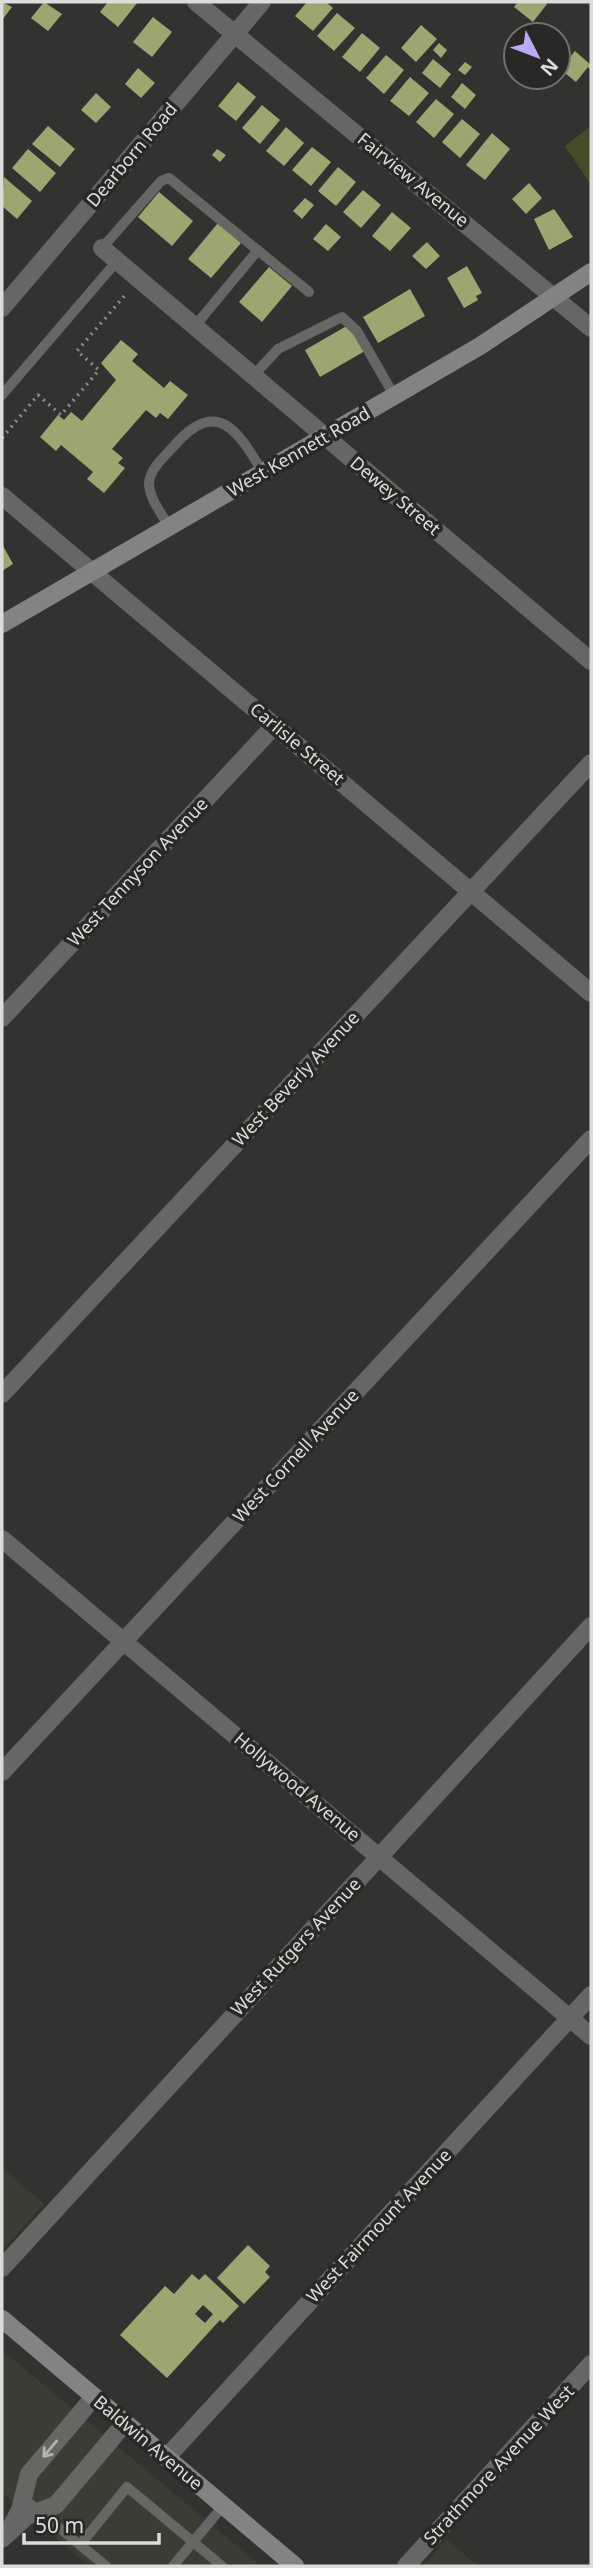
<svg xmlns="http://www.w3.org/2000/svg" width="593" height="2568" viewBox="0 0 593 2568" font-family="'Noto Sans',sans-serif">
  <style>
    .built { fill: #3b3d34 }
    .green { fill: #464b28 }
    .building { fill: #9da671; fill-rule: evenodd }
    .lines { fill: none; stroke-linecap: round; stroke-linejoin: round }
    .path { stroke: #8b8c8a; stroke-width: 3.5; stroke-dasharray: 2 5; stroke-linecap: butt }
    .lane { stroke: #666665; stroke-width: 10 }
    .street { stroke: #666665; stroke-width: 18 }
    .secondary { stroke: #838381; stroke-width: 18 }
    .oneway { stroke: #b3b3b2 }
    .labels { text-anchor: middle; stroke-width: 7; stroke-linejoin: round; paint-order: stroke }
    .street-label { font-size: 18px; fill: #dcdddb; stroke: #282926 }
  </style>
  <rect width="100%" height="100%" fill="#323330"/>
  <g class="built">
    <path d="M2,2168L44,2204L2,2250Z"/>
    <path d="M2,2350L261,2566H89L2,2493Z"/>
    <path d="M446,2539L478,2566H424Z"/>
  </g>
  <path class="green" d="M591,126V185L565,146Z"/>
  <g class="building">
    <path d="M2,2L12,7L2,20Z"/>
    <path d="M44,2L62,14L48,31L31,18Z"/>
    <path d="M108,2H138L118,27L100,12Z"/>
    <path d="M307,2H326L333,8L313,31L295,16Z"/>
    <path d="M518,2H545L547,4L533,22L514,7Z"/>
    <path d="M337,13L355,28L334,51L317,36Z"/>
    <path d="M153,17L172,32L152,57L133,42Z"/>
    <path d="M421,25L437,39L416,62L401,48Z"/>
    <path d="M362,33L380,48L360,72L342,57Z"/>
    <path d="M439,43L447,50L441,58L433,50Z"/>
    <path d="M575,51L591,65V70L588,67L576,82L560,69Z"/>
    <path d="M386,55L404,70L384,94L366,78Z"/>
    <path d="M433,59L451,74L440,88L422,73Z"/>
    <path d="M465,62L472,67L465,75L458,70Z"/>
    <path d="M138,68L155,83L141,98L125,84Z"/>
    <path d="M410,77L429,93L409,116L390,101Z"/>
    <path d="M238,82L256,97L236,121L218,106Z"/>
    <path d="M462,83L476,95L465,109L451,97Z"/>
    <path d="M96,93L111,107L96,123L81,110Z"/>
    <path d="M436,99L454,114L434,138L416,122Z"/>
    <path d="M262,105L280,120L260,144L242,128Z"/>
    <path d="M462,119L480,134L460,158L442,142Z"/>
    <path d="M48,126L75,149L60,167L32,144Z"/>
    <path d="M286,127L304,143L284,166L266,151Z"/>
    <path d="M492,133L510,149L485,180L466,165Z"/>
    <path d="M312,147L331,162L311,186L292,170Z"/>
    <path d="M28,149L56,173L40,192L12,168Z"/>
    <path d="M217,149L226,155L220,162L212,155Z"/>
    <path d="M338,167L356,182L336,206L318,191Z"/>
    <path d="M4,177L32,201L17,219L2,206Z"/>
    <path d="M529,183L542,198L526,214L512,199Z"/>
    <path d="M363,190L381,205L361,228L343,212Z"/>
    <path d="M159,192L193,221L172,246L138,217Z"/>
    <path d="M305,198L314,205L302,219L293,211Z"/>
    <path d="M554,209L573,237L549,250L534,219Z"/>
    <path d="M392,212L411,228L390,251L372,236Z"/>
    <path d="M218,223L241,243L211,278L188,259Z"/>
    <path d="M326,224L341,237L328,251L313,239Z"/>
    <path d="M427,242L440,256L426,269L412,256Z"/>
    <path d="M467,266L482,293L476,296L478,300L464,308L447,278Z"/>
    <path d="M269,267L292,286L262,322L239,302Z"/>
    <path d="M410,289L425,316L378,343L363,317Z"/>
    <path d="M350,324L365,351L320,377L305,350Z"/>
    <path d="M121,340L138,354L132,361L164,388L170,381L188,395L168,419L160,413L156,418L146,410L112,449L123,458L118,463L125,468L104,493L87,479L93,472L61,445L56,451L40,437L58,415L64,420L71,412L82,421L116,380L101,363Z"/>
    <path d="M2,544L13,564L2,571Z"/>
    <path d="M248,2245L270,2266L265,2272L270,2277L244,2304L217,2278Z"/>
    <path d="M192,2274L199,2280L205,2274L239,2306L223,2323L220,2320L167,2378L120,2335L165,2286L174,2294ZM203,2305L213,2314L205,2323L195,2314Z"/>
  </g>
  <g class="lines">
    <path class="path" d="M2,438L38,395L61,415L99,370L77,351L126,294"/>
    <g class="lane">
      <path d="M102,248L161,181L169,178L309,292"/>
      <path d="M195,326L258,250"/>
      <path d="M253,376L278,349L342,317L357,331L395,397"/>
      <path d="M2,395L117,261"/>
      <path d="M169,527C162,514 149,498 149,483C150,469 164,457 173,447C216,396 238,430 263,473"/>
      <path d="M23,2498L80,2545"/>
      <path d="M106,2566L80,2545L127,2487L222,2566"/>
      <path d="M173,2566L223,2506"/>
    </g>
    <g class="street">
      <path d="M196,2L591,328"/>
      <path d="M102,248L591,661"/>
      <path d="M2,308L262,2"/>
      <path d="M2,496L591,993"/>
      <path d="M2,1018L274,726"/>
      <path d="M2,1394L591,763"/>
      <path d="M2,1539L591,2036"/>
      <path d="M2,1772L591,1139"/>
      <path d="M2,2268L591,1626"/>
      <path d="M166,2458L591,1995"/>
      <path d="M12,2525L20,2510L29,2474L94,2397"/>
      <path d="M2,2539L27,2516L56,2505L125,2423"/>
      <path d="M406,2566L591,2364"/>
    </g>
    <g class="secondary">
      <path d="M2,624L480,346L591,272"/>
      <path d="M2,2319L295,2566"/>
    </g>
  </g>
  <defs><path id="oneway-shaft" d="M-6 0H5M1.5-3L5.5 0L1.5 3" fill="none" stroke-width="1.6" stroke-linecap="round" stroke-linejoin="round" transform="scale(1.75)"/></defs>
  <use class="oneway" href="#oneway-shaft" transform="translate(50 2449) rotate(130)"/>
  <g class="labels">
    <g class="street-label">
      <text transform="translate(132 155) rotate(-50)" y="6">Dearborn Road</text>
      <text transform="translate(413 180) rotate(39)" y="6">Fairview Avenue</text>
      <text transform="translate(299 452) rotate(-30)" y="6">West Kennett Road</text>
      <text transform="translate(395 496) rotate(40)" y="6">Dewey Street</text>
      <text transform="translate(297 744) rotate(40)" y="6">Carlisle Street</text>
      <text transform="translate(138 872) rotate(-47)" y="6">West Tennyson Avenue</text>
      <text transform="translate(296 1079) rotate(-47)" y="6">West Beverly Avenue</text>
      <text transform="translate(296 1456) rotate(-47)" y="6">West Cornell Avenue</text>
      <text transform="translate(297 1787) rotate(40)" y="6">Hollywood Avenue</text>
      <text transform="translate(296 1947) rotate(-47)" y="6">West Rutgers Avenue</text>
      <text transform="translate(379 2226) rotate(-47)" y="6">West Fairmount Avenue</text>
      <text transform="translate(148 2443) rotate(40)" y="6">Baldwin Avenue</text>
      <text transform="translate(499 2465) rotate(-47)" y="6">Strathmore Avenue West</text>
    </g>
  </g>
  <rect width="593" height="2568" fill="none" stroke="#dcdddb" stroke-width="7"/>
  <g transform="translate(537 56) rotate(132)"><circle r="33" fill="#282926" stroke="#70716e" stroke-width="2"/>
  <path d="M0-5L12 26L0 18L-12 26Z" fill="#bda9f5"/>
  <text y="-10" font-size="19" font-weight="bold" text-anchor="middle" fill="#dcdddb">N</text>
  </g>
  <path d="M24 2533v10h135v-10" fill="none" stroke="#dcdddb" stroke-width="3.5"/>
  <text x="35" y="2533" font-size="21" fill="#dcdddb" stroke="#282926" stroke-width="5" paint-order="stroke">50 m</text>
</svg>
